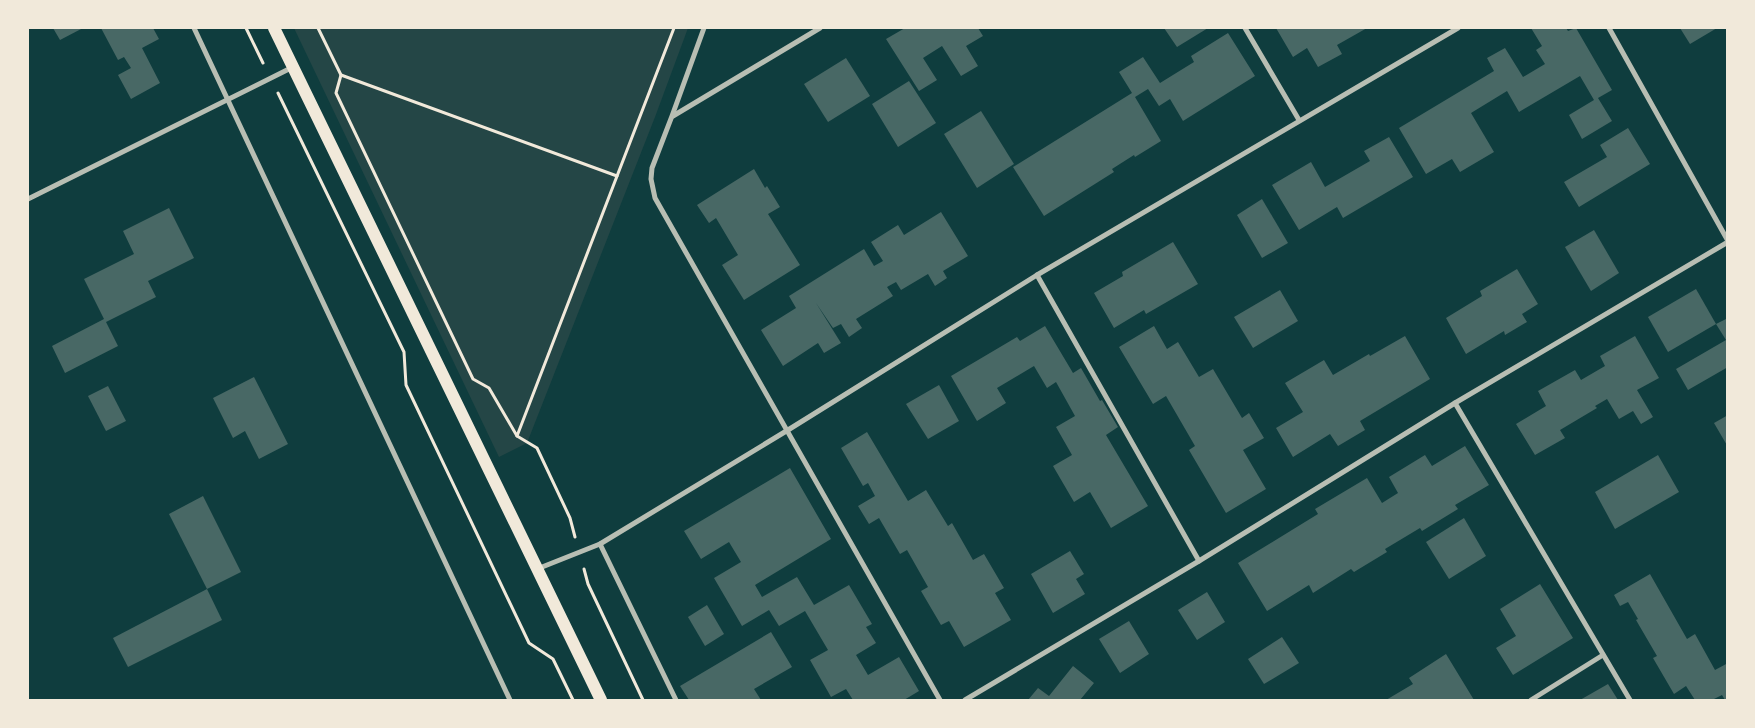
<svg xmlns="http://www.w3.org/2000/svg" width="1755" height="728" viewBox="0 0 1755 728" font-family="'Times New Roman',serif">
  <style>
    .green { fill: #244646 }
    .building { fill: #486865 }
    .lines { fill: none; stroke-linecap: round; stroke-linejoin: round }
    .path { stroke: #f1e9da; stroke-width: 3 }
    .minor { stroke: #b8beb3; stroke-width: 5 }
    .primary { stroke: #f1e9da; stroke-width: 12 }
  </style>
  <rect width="100%" height="100%" fill="#0f3d3e"/>
  <path class="green" d="M294,28H688L655,117L527,443L499,457Z"/>
  <g class="building">
    <path d="M53,28H83L60,40Z"/>
    <path d="M101,28H153L159,39L142,48L160,83L131,99L118,75L131,68L124,57L118,60Z"/>
    <path d="M905,28H978L983,36L966,46L978,66L961,76L942,46L923,58L937,80L919,91L886,39Z"/>
    <path d="M1164,28H1208L1177,47Z"/>
    <path d="M1276,28H1367L1337,45L1342,54L1318,67L1307,48L1293,57Z"/>
    <path d="M1531,28H1566L1568,31L1576,28L1612,90L1598,98L1612,121L1582,139L1569,115L1594,100L1580,76L1519,112L1507,91L1471,113L1494,152L1460,172L1452,159L1426,174L1399,128L1494,71L1487,58L1505,48L1523,77L1545,64L1536,50L1542,46Z"/>
    <path d="M1680,28H1717L1690,44Z"/>
    <path d="M1228,33L1255,76L1183,121L1170,99L1159,106L1148,89L1135,97L1161,141L1135,157L1134,155L1112,169L1114,172L1044,216L1013,167L1132,93L1119,72L1143,57L1160,83L1194,62L1191,56Z"/>
    <path d="M846,58L870,96L828,122L804,84Z"/>
    <path d="M909,81L936,123L898,147L872,104Z"/>
    <path d="M981,111L1014,164L977,188L944,134Z"/>
    <path d="M1628,128L1650,164L1579,207L1564,182L1607,157L1600,145Z"/>
    <path d="M1389,137L1413,177L1343,218L1337,207L1299,230L1272,185L1311,162L1325,187L1370,161L1364,151Z"/>
    <path d="M754,169L765,188L767,186L780,207L768,214L800,265L744,300L722,265L738,255L716,218L709,223L697,205Z"/>
    <path d="M1262,199L1288,243L1262,258L1237,215Z"/>
    <path d="M169,208L194,258L148,281L156,297L106,322L118,346L65,373L52,346L104,319L84,279L134,254L123,231Z"/>
    <path d="M941,212L968,256L943,271L947,278L935,286L928,274L901,290L896,282L887,287L893,296L856,319L862,328L849,337L841,324L833,328L816,303L841,343L824,353L818,343L783,366L761,330L796,308L789,296L864,249L874,266L883,261L871,242L898,225L904,235Z"/>
    <path d="M1594,230L1619,273L1591,291L1565,247Z"/>
    <path d="M1173,242L1198,284L1146,314L1144,310L1114,328L1094,293L1123,276L1122,272Z"/>
    <path d="M1517,269L1538,304L1522,314L1527,322L1505,335L1504,331L1466,354L1446,318L1482,296L1480,291Z"/>
    <path d="M1696,289L1716,324L1668,352L1648,317Z"/>
    <path d="M1280,290L1298,321L1253,348L1234,317Z"/>
    <path d="M1728,318V367L1688,390L1676,369L1726,340L1716,324Z"/>
    <path d="M1045,326L1073,373L1081,368L1100,401L1102,400L1118,427L1106,435L1148,506L1111,528L1090,492L1074,502L1053,466L1072,455L1056,427L1075,416L1056,382L1047,388L1034,366L997,388L1006,403L977,421L951,376L1017,337L1020,341Z"/>
    <path d="M1154,326L1167,349L1178,342L1199,377L1213,369L1242,418L1249,413L1264,438L1243,450L1266,489L1226,513L1189,450L1195,446L1166,396L1153,404L1119,347Z"/>
    <path d="M1405,336L1430,379L1360,421L1365,430L1338,446L1330,434L1293,457L1276,428L1303,412L1285,383L1324,360L1333,375L1369,354L1370,356Z"/>
    <path d="M1635,336L1659,378L1637,390L1653,417L1641,424L1633,411L1619,419L1607,399L1595,406L1597,408L1560,430L1565,438L1535,455L1516,424L1546,406L1538,391L1575,370L1581,380L1605,366L1600,356Z"/>
    <path d="M254,377L288,444L259,459L245,431L233,438L213,398Z"/>
    <path d="M939,385L959,421L928,439L906,404Z"/>
    <path d="M108,386L126,421L106,431L88,396Z"/>
    <path d="M1728,415V447L1714,423Z"/>
    <path d="M867,432L908,501L926,490L948,526L952,523L973,560L984,554L1004,588L995,593L1011,620L964,647L949,621L941,625L921,591L928,587L907,550L900,554L879,518L869,524L858,506L875,496L868,483L863,486L841,448Z"/>
    <path d="M1465,446L1489,485L1455,505L1458,509L1422,531L1420,528L1385,549L1387,552L1354,572L1351,569L1313,593L1309,585L1267,611L1238,563L1318,514L1315,509L1367,478L1382,503L1398,493L1389,477L1425,455L1432,466Z"/>
    <path d="M1658,455L1679,492L1615,529L1595,492Z"/>
    <path d="M790,468L831,539L755,585L762,597L797,577L814,605L849,585L872,624L866,627L876,643L856,655L868,675L899,657L919,691L904,700H853L846,689L831,697L810,660L828,650L805,611L779,626L769,610L742,626L714,578L741,562L729,542L701,559L684,531Z"/>
    <path d="M203,496L241,572L207,589L169,514Z"/>
    <path d="M1464,518L1486,556L1449,579L1426,542Z"/>
    <path d="M1070,551L1084,574L1076,579L1085,594L1053,613L1031,574Z"/>
    <path d="M1650,574L1687,639L1695,634L1715,670L1728,663V700H1725L1722,695L1712,700H1695L1686,686L1674,694L1653,658L1657,656L1636,620L1638,619L1628,602L1620,606L1614,595Z"/>
    <path d="M1540,584L1573,638L1513,675L1496,648L1516,636L1500,609Z"/>
    <path d="M207,589L222,620L128,667L113,638Z"/>
    <path d="M1207,592L1225,622L1197,640L1178,610Z"/>
    <path d="M707,605L724,634L705,646L688,617Z"/>
    <path d="M1129,621L1149,654L1120,673L1099,639Z"/>
    <path d="M771,632L792,667L754,689L761,700H689L680,686Z"/>
    <path d="M1282,637L1299,663L1264,684L1248,659Z"/>
    <path d="M1446,654L1474,700H1386L1413,684L1409,678Z"/>
    <path d="M1073,666L1094,683L1080,700H1028L1038,688L1049,696Z"/>
    <path d="M1608,684L1618,700H1580Z"/>
  </g>
  <g class="lines">
    <g class="path">
      <path d="M246,28L263,63"/>
      <path d="M318,28L341,75L336,93L473,379L489,388L517,436L674,28"/>
      <path d="M341,75L617,176"/>
      <path d="M278,93L404,352L406,385L529,643L553,659L573,700"/>
      <path d="M517,436L537,448L570,518L575,537"/>
      <path d="M584,569L588,584L643,700"/>
    </g>
    <g class="minor">
      <path d="M194,28L510,700"/>
      <path d="M704,28L672,116L652,168L651,179L655,198L940,700"/>
      <path d="M1245,28L1299,120"/>
      <path d="M1609,28L1728,241"/>
      <path d="M673,116L820,28"/>
      <path d="M28,199L293,67"/>
      <path d="M1037,275L1199,561"/>
      <path d="M1455,403L1630,700"/>
      <path d="M600,544L676,700"/>
      <path d="M537,569L600,544L788,430L1037,275L1458,28"/>
      <path d="M965,700L1199,561L1455,403L1728,242"/>
      <path d="M1531,700L1603,655"/>
    </g>
    <path class="primary" d="M274,28L601,700"/>
  </g>
  <rect width="1755" height="728" fill="none" stroke="#f1e9da" stroke-width="58"/>
</svg>
